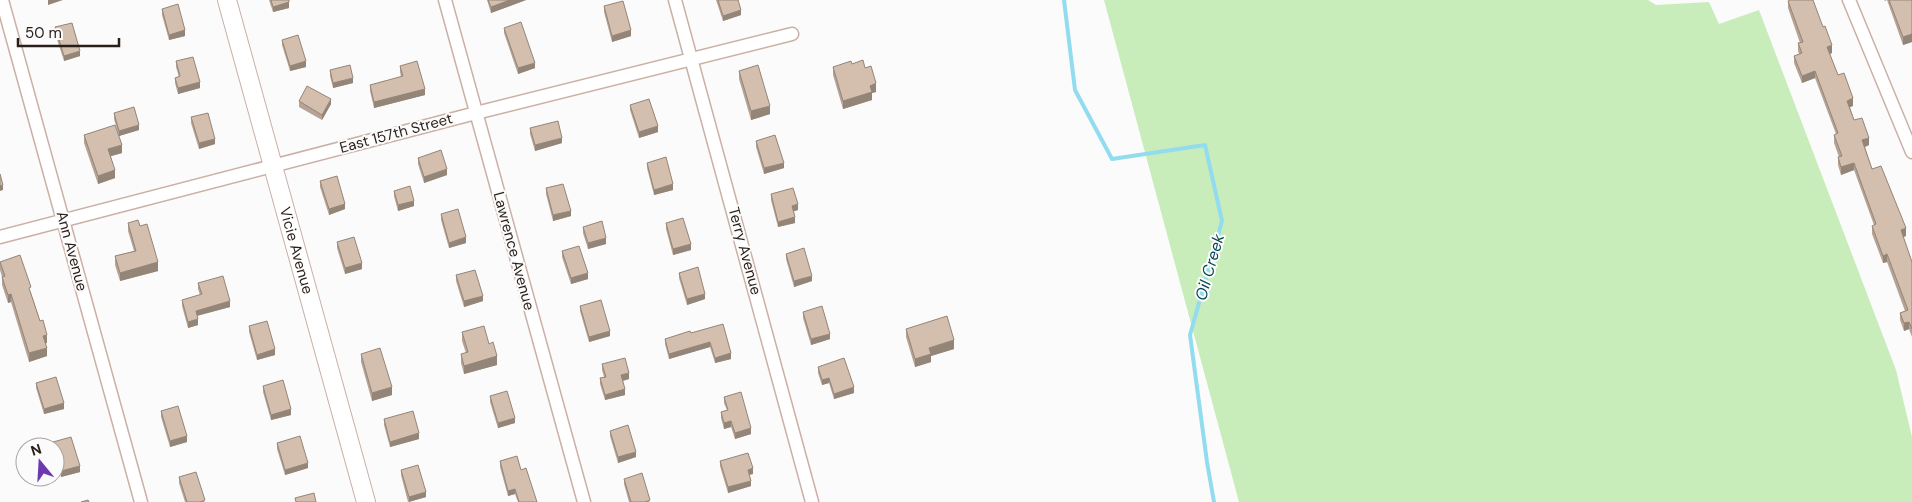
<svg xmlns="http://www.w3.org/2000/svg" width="1912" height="502" viewBox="0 0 1912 502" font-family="'DM Sans',sans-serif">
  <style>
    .green { fill: #c9ecbb }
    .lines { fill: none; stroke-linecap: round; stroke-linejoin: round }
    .stream { stroke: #91dcef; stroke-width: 4 }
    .street-casing { stroke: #cab0a5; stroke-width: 15 }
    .secondary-casing { stroke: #cab0a5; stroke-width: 20 }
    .street { stroke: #fff; stroke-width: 12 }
    .secondary { stroke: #fff; stroke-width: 18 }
    .wall { fill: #b6a395 }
    .shaded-wall { fill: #948579 }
    .building { fill: #d4bead; stroke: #948579 }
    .labels { text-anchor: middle; stroke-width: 4; stroke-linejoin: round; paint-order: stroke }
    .street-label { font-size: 15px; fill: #281e1a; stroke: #fbfbfb }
    .water-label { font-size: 16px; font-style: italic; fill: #004653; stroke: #fbfbfb }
  </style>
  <rect width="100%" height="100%" fill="#fbfbfb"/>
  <path class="green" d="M1104,0H1648L1656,5L1709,2L1719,24L1759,10L1896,370L1912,437V502H1239Z"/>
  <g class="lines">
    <path class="stream" d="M1064,0L1075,90L1112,159L1205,145L1222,221L1190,335L1207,462L1214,502"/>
    <g class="street-casing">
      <g id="street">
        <path d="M2,0L141,502"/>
        <path d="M445,0L584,502"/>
        <path d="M675,0L812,502"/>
        <path d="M1849,0L1912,152"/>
        <path d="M0,237L476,113L792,34"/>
      </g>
    </g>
    <g class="secondary-casing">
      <g id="secondary">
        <path id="s1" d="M227,0L366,502"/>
      </g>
    </g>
    <use href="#street" class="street"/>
    <use href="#secondary" class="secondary"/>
  </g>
  <g class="wall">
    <path d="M269,0H289V8L273,12Z"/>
    <path d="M487,0H526L491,13Z"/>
    <path d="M716,0H738L741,15L723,21Z"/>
    <path d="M1884,0H1912V44V42L1903,45L1887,0L1885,1Z"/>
    <path d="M1788,1L1832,53L1830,54L1838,75L1853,106L1850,107L1854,120L1869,145L1865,147L1872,169L1906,236L1903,237L1912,262V337L1909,329L1904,331L1900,320V313L1905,311L1887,262L1883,263L1872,234V226L1874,225L1854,170L1841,175L1838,165V157H1839L1834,143V135L1836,134L1815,78L1802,83L1794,63V56L1799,54L1798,51V43H1800L1788,8Z"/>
    <path d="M604,6L631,36L612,42L604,12Z"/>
    <path d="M162,9L185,36L169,40L162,15Z"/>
    <path d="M55,27L80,56L64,61L55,33Z"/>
    <path d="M504,28L535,68L518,74L504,33Z"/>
    <path d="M282,40L306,67L290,71L282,45Z"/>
    <path d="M176,61L200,88L178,94L175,83V78L179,77L176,67Z"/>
    <path d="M852,64L865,68L876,92L872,93V100L843,109L833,75V67Z"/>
    <path d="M400,66L425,95L374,108L370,91V85L401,77L400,72Z"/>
    <path d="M330,70L353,83L333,88L330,76Z"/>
    <path d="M739,71L770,114L751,120L739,79Z"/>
    <path d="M299,101L331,104L322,120L299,107Z"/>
    <path d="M630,105L658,132L639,138L630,110Z"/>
    <path d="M114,113L139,130L119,136L114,119Z"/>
    <path d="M191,117L215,144L199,149L191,123Z"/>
    <path d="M530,128L562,143L535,151L530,134Z"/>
    <path d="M84,135L122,153L111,156L115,178L98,184L84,143Z"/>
    <path d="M756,141L784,168L764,174L756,147Z"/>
    <path d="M418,158L447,175L424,183L418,164Z"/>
    <path d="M647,163L673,190L654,195L647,168Z"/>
    <path d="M320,181L345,209L329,215L320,187Z"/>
    <path d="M546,188L571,216L553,221L546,194Z"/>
    <path d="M394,191L414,206L398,211L394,196Z"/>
    <path d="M771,194L798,210L794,211L795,223L778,227L771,200Z"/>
    <path d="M441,214L466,243L449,248L441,220Z"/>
    <path d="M128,223L140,226L158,271L120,281L115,265V256L134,251L128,231Z"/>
    <path d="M666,223L691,250L673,255L666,229Z"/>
    <path d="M583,227L606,244L588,249L583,233Z"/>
    <path d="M337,242L362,269L345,274L337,248Z"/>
    <path d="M562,251L588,279L571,284L562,257Z"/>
    <path d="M786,254L812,281L794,287L786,259Z"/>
    <path d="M0,262L31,293L47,343H45L47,356L29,362L11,302L8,303L2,285V277L0,270Z"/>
    <path d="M679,273L705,299L687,305L679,278Z"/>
    <path d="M456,275L483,301L464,307L456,281Z"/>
    <path d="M198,283L230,307L197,316L198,325L188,328L182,306V300L200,295L198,289Z"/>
    <path d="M580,306L610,336L589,342L580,311Z"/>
    <path d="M803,312L830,339L811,345L803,318Z"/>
    <path d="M249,326L275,355L257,360L249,332Z"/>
    <path d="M906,329L954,349L931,356V362L915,367L906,337Z"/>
    <path d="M462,332L489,344L497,365L464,374L461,363V354L466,353L462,341Z"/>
    <path d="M691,333L731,353V359L715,363L710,347L669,359L665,344V339Z"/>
    <path d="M361,354L392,395L372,401L361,362Z"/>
    <path d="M602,364L629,379L623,381L625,395L605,400L600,384V378L604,377L602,370Z"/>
    <path d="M818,367L854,393L834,399L829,383L822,385L818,373Z"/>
    <path d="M36,383L64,409L44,414L36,388Z"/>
    <path d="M263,386L291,415L271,420L263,392Z"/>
    <path d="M490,396L515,423L498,428L490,402Z"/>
    <path d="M724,397L751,434L735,439L731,427L724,429L721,418V412L727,410L724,403Z"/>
    <path d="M161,411L187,442L170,447L161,417Z"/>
    <path d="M384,419L419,439L390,447L384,425Z"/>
    <path d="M610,431L636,457L618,463L610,436Z"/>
    <path d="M53,442L80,472L61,477L55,456V447H53Z"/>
    <path d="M277,443L308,468L285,475L277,449Z"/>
    <path d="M500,461L521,470L537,502H518L515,494L508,496L500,467Z"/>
    <path d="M720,461L753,474L749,475L751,486L728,493L720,466Z"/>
    <path d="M401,470L426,497L408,502L401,475Z"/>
    <path d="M179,477L205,502H185L179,483Z"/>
    <path d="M624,479L650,502H629L624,484Z"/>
  </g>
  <g class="shaded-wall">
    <path d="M48,0H63L48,5Z"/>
    <path d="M510,0H526L491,13V7Z"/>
    <path d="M289,2V8L273,12V7Z"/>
    <path d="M741,10V15L723,21V16Z"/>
    <path d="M185,30V36L169,40V35Z"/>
    <path d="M631,30V36L612,42V36Z"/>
    <path d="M1912,34V42L1903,45V37Z"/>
    <path d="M1832,45V53L1827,55V47Z"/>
    <path d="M80,51V56L64,61V56Z"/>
    <path d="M306,61V67L290,71V66Z"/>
    <path d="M535,63V68L518,74V68Z"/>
    <path d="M1815,71V78L1802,83V76Z"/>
    <path d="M353,78V83L333,88V83Z"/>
    <path d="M200,82V88L178,94V88Z"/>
    <path d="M876,83V92L872,93V100L843,109V101L870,86Z"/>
    <path d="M425,89V95L374,108V102Z"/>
    <path d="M1853,98V106L1847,108V101Z"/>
    <path d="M331,99V104L322,120V115Z"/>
    <path d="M770,106V114L751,120V111Z"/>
    <path d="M139,125V130L119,136V131Z"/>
    <path d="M658,126V132L639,138V132Z"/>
    <path d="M562,138V143L535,151V145Z"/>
    <path d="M1869,138V145L1862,148V140Z"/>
    <path d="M215,139V144L199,149V143Z"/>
    <path d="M122,145V153L108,157V149Z"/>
    <path d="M784,163V168L764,174V168Z"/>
    <path d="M1854,163V170L1841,175V167Z"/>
    <path d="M447,169V175L424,183V177Z"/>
    <path d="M115,170V178L98,184V176Z"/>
    <path d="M673,184V190L654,195V190Z"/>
    <path d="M3,185V190L0,191V186Z"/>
    <path d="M414,201V206L398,211V205Z"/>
    <path d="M345,204V209L329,215V209Z"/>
    <path d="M798,204V210L792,212V206Z"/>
    <path d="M571,211V216L553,221V215Z"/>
    <path d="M795,217V223L778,227V222Z"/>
    <path d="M1906,228V236L1901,238V230Z"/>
    <path d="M466,237V243L449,248V243Z"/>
    <path d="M606,238V244L588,249V243Z"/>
    <path d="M691,244V250L673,255V249Z"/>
    <path d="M1887,254V262L1883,263V256Z"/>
    <path d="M158,262V271L120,281V273Z"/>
    <path d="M362,263V269L345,274V268Z"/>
    <path d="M588,273V279L571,284V278Z"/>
    <path d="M812,276V281L794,287V281Z"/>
    <path d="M11,294V302L8,303V295Z"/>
    <path d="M705,294V299L687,305V299Z"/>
    <path d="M483,296V301L464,307V301Z"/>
    <path d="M230,301V307L196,316V311Z"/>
    <path d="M198,319V325L188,328V322Z"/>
    <path d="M1909,322V329L1904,331V323Z"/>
    <path d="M610,331V336L589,342V337Z"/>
    <path d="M830,334V339L811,345V339Z"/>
    <path d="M47,335V343L43,344V336Z"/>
    <path d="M954,340V349L931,356V362L915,367V359L929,348Z"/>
    <path d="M710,342V347L669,359V354Z"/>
    <path d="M47,348V356L29,362V353Z"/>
    <path d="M275,349V355L257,360V355Z"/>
    <path d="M731,353V359L715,363V358Z"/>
    <path d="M497,356V365L464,374V366Z"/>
    <path d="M629,373V379L621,381V375Z"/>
    <path d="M829,378V383L822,385V380Z"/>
    <path d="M392,387V395L372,401V393Z"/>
    <path d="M854,387V393L834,399V394Z"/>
    <path d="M625,389V395L605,400V395Z"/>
    <path d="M64,403V409L44,414V409Z"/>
    <path d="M291,409V415L271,420V415Z"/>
    <path d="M515,418V423L498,428V423Z"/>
    <path d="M731,421V427L724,429V423Z"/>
    <path d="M751,428V434L735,439V433Z"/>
    <path d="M419,433V439L390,447V442Z"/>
    <path d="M187,436V442L170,447V441Z"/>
    <path d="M636,452V457L618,463V457Z"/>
    <path d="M308,463V468L285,475V470Z"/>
    <path d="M80,466V472L61,477V471Z"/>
    <path d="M753,468V474L748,475V470Z"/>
    <path d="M751,481V486L728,493V487Z"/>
    <path d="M515,489V494L508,496V491Z"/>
    <path d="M426,492V497L409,502V497Z"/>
  </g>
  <g class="building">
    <path d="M271,0H289V2L273,7Z"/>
    <path d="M488,0H510L491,7Z"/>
    <path d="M718,0H738L741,10L723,16Z"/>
    <path d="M1790,0H1813L1823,27L1825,26L1832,45L1827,47L1838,75L1844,73L1853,98L1847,101L1854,120L1862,118L1869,138L1862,140L1872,169L1881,166L1906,228L1901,230L1912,262V329L1909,322L1904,323L1900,313L1908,310L1887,254L1883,256L1872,226L1876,224L1854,163L1841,167L1838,157L1842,156L1834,135L1838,133L1815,71L1802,76L1794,56L1802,53L1798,43L1803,42L1788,1Z"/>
    <path d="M1889,0H1912V36V34L1903,37Z"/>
    <path d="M623,1L631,30L612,36L604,6Z"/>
    <path d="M178,4L185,30L169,35L162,9Z"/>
    <path d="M521,22L535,63L518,68L504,28Z"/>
    <path d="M72,23L80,51L64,56L55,27Z"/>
    <path d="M298,35L306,61L290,66L282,40Z"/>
    <path d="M193,57L200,82L178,88L175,78L180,76L176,61Z"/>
    <path d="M863,60L865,68L871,66L876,83L870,86L872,92L843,101L833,67L851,61L852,64Z"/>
    <path d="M417,61L425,89L374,102L370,85L403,76L400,66Z"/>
    <path d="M350,65L353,78L333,83L330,70Z"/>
    <path d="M758,65L770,106L751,111L739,71Z"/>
    <path d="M307,86L331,99L322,115L299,101Z"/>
    <path d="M649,99L658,126L639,132L630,105Z"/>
    <path d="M134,107L139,125L119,131L114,113Z"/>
    <path d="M208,113L215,139L199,143L191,117Z"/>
    <path d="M558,121L562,138L535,145L530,128Z"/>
    <path d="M115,125L122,145L108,149L115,170L98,176L84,135Z"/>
    <path d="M775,135L784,163L764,168L756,141Z"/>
    <path d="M441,150L447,169L424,177L418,158Z"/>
    <path d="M666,157L673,184L654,190L647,163Z"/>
    <path d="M0,174L3,185L0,186Z"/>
    <path d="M337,176L345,204L329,209L320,181Z"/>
    <path d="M563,184L571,211L553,215L546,188Z"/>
    <path d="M410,186L414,201L398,205L394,191Z"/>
    <path d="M793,188L798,204L792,206L795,217L778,222L771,194Z"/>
    <path d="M458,209L466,237L449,243L441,214Z"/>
    <path d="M683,218L691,244L673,249L666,223Z"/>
    <path d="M138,220L140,226L147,224L158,262L120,273L115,256L136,251L128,223Z"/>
    <path d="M602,221L606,238L588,243L583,227Z"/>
    <path d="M354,237L362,263L345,268L337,242Z"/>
    <path d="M579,246L588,273L571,278L562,251Z"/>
    <path d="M804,248L812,276L794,281L786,254Z"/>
    <path d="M20,255L31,287L29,288L40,321L43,320L47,335L43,336L47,348L29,353L11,294L8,295L2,277L5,276L0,262Z"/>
    <path d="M698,267L705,294L687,299L679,273Z"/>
    <path d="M475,270L483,296L464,301L456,275Z"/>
    <path d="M223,276L230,301L196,311L198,319L188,322L182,300L202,294L198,283Z"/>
    <path d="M601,300L610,331L589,337L580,306Z"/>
    <path d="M822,306L830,334L811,339L803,312Z"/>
    <path d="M947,316L954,340L929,348L931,354L915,359L906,329Z"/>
    <path d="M267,321L275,349L257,355L249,326Z"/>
    <path d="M723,324L731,353L715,358L710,342L669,354L665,339L690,331L691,333Z"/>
    <path d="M484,326L489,344L493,342L497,356L464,366L461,354L468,352L462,332Z"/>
    <path d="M380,348L392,387L372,393L361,354Z"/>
    <path d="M625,358L629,373L621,375L625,389L605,395L600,378L606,377L602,364Z"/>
    <path d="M844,358L854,387L834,394L829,378L822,380L818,367Z"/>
    <path d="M56,377L64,403L44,409L36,383Z"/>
    <path d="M283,380L291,409L271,415L263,386Z"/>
    <path d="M507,391L515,418L498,423L490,396Z"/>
    <path d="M741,392L751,428L735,433L731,421L724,423L721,412L728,410L724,397Z"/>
    <path d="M178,406L187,436L170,441L161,411Z"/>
    <path d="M413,411L419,433L390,442L384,419Z"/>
    <path d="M628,425L636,452L618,457L610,431Z"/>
    <path d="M300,436L308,463L285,470L277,443Z"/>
    <path d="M71,437L80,466L61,471L55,451V447H54L53,442Z"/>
    <path d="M748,453L753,468L748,470L751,481L728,487L720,461Z"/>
    <path d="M517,456L521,470L526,468L537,502H519L515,489L508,491L500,461Z"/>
    <path d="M418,465L426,492L409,497L401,470Z"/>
    <path d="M196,472L205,500L200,502H187L179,477Z"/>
    <path d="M642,473L650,500L645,502H631L624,479Z"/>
    <path d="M314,493L316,502H296L295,498Z"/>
    <path d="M88,500L89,502H81Z"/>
  </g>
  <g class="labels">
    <g class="street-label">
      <text transform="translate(396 133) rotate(-15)" y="5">East 157th Street</text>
      <text transform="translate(72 251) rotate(75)" y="5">Ann Avenue</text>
      <text dy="5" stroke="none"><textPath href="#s1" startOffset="260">Vicie Avenue</textPath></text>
      <text transform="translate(514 251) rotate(75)" y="5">Lawrence Avenue</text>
      <text transform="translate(745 251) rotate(75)" y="5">Terry Avenue</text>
    </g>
    <g class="water-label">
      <text transform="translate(1209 267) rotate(-74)" y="6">Oil Creek</text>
    </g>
  </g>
  <g transform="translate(40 462) rotate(342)"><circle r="24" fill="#fbfbfb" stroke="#a7a3a1"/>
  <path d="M0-4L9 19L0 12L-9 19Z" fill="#6e39b0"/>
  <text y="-8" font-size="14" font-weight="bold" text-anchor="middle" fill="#281e1a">N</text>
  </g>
  <path d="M18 38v8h101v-8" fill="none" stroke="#281e1a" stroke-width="2.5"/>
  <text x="25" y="38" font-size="15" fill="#281e1a" stroke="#fbfbfb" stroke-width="4" paint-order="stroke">50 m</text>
</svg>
